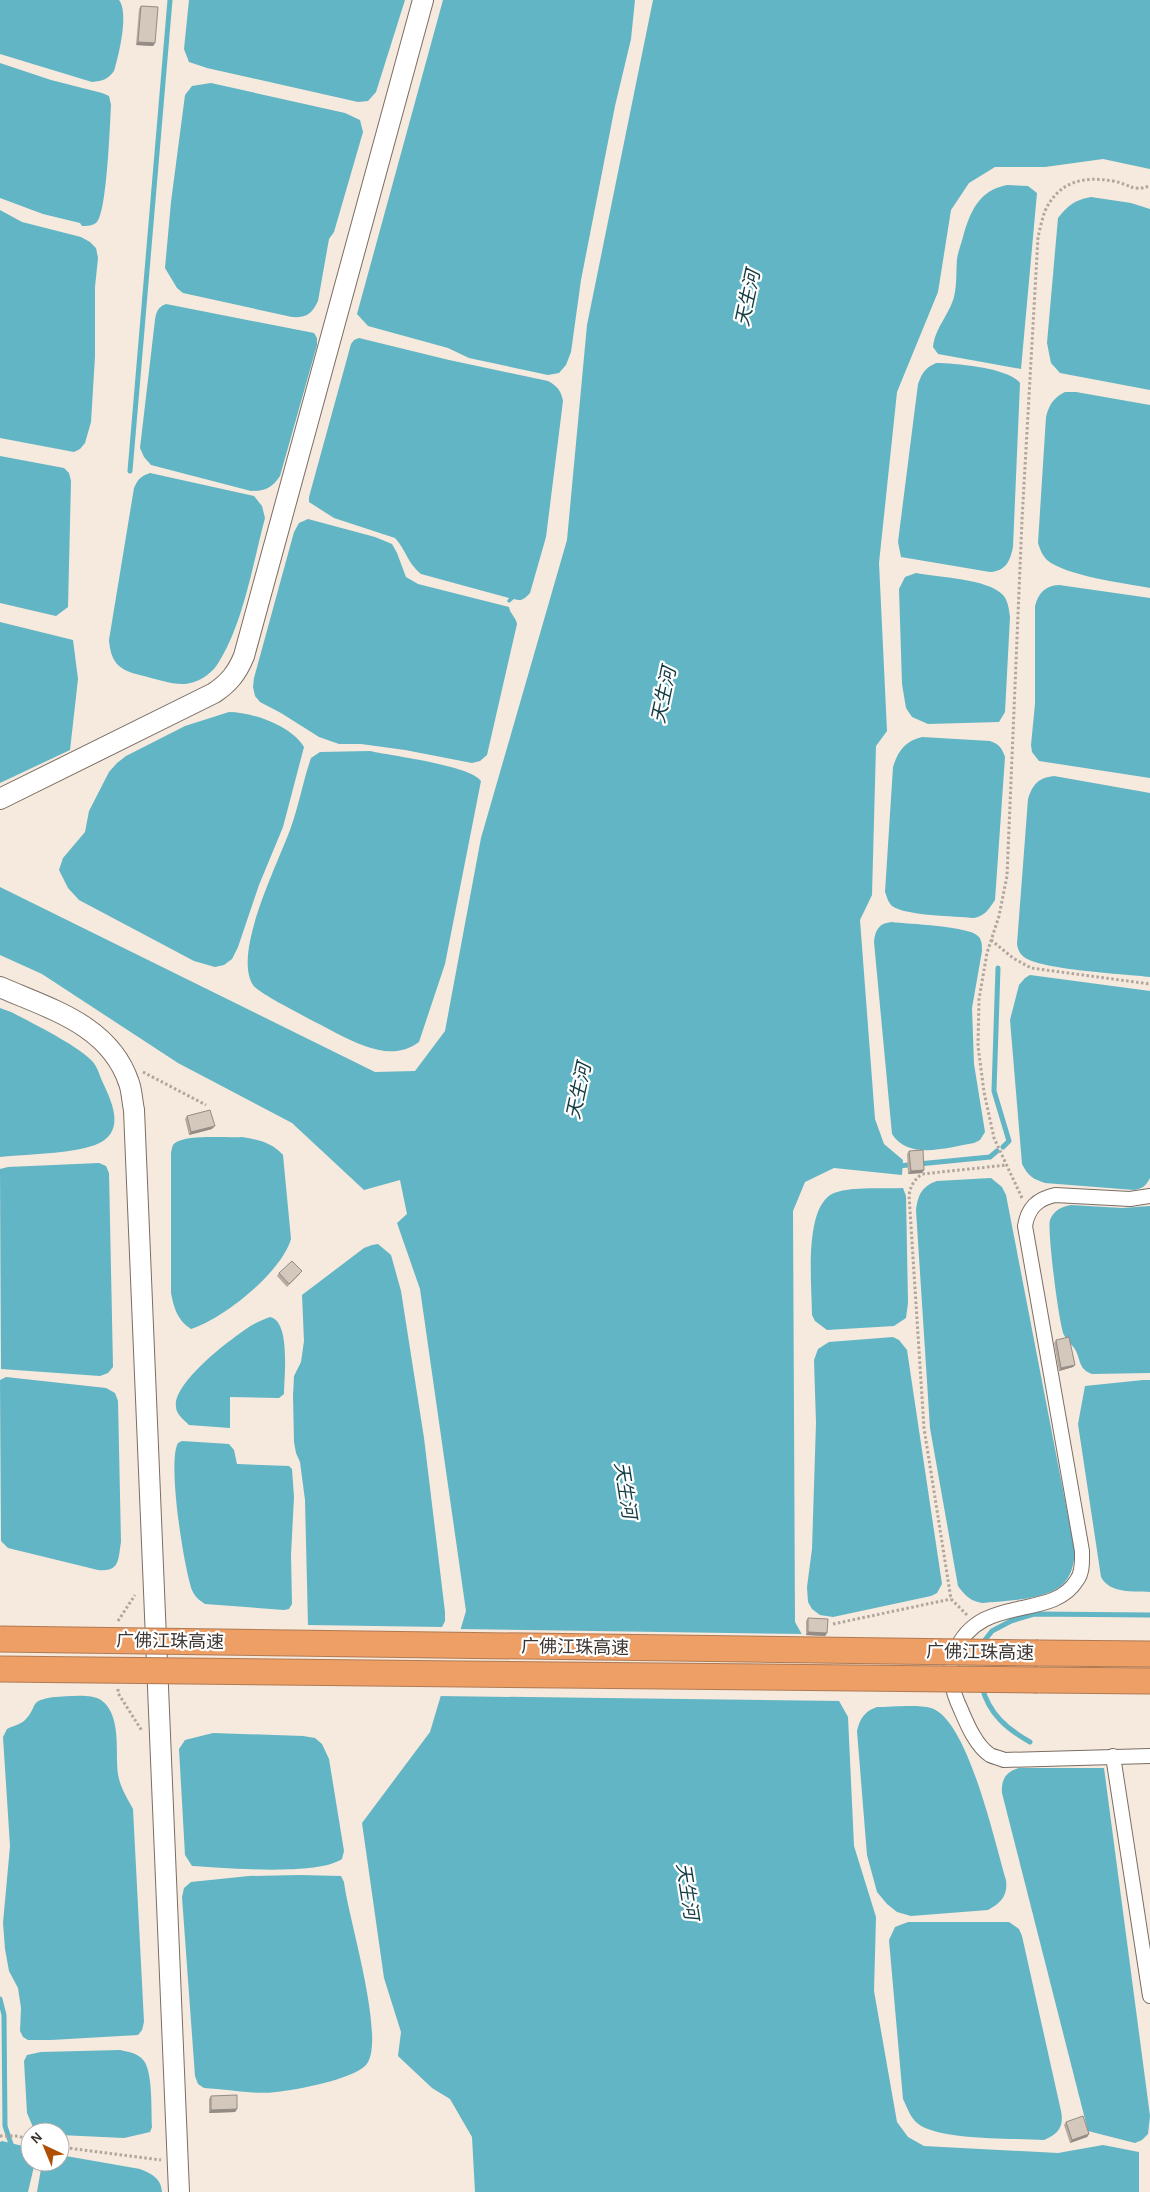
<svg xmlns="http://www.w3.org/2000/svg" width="1150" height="2192" viewBox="0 0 1150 2192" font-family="'Alegreya Sans','Noto Sans SC',sans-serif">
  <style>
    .water { fill: #61b5c4 }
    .pier { fill: #f6e9dd }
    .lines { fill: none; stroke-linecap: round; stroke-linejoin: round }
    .stream { stroke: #61b5c4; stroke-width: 5 }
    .street-casing { stroke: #7a6e64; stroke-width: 16 }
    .secondary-casing { stroke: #7a6e64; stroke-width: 22 }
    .highway-casing { stroke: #af7a53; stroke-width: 27 }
    .path { stroke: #b0a69d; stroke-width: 3; stroke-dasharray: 2.5 2.5; stroke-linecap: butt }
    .street { stroke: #fff; stroke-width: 14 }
    .secondary { stroke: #fff; stroke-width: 20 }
    .highway { stroke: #ee9f66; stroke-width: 25 }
    .highway-bridge-casing { stroke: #af7a53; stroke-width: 27; stroke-linecap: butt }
    .highway-bridge { stroke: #ee9f66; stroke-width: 25 }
    .wall { fill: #b6aba2 }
    .shaded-wall { fill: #948b84 }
    .building { fill: #d4c7bc; stroke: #948b84 }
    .labels { text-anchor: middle; stroke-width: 4.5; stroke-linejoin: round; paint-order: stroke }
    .street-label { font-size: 18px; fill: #3b3531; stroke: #fff }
    .water-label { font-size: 19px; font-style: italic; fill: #143c43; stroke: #fff }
  </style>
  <rect width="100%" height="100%" fill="#f6e9dd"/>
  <g class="water">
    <path d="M0,0H119C129,13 119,54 114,71C108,79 103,81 92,82L0,54Z"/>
    <path d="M189,0H405L376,92L368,101L358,102L207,68L189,62L184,49Z"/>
    <path d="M443,0H635L631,39L615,106L581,280L571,352L566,365L559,373L548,375L469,358L448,348L368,326L357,314Z"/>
    <path d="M653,0H1150V169L1103,159L1045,167H995L969,183L951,210L938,292L897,392L879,563L887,731L876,746L872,895L860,920L875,1119L884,1144L903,1160L902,1175L834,1168L805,1182L793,1211L795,1622L848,1717L854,1846L876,1917L874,1991L897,2122L908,2137L924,2146L1058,2153L1103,2145L1139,2152V2192H475L472,2137L450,2099L432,2088L398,2056L401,2032L384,1978L362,1823L430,1732L466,1611L420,1289L397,1223L407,1214L400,1180L364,1190L292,1123L178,1063L42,974L0,955V887L375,1072L415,1071L445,1031L481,838L567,540L587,325Z"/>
    <path d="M0,63L51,80L102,93L109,96L111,105C110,124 107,211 97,222C93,226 87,226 82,226L80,223L43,214L0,198Z"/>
    <path d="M211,83L345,113L360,120L363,132L334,232L329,239L318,301C312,314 306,318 292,317L183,293L177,288L165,268L171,202L185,95L192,86Z"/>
    <path d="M1007,185L1028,186L1037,193L1021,369L938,354L933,347C935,328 949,315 954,297C957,285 956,272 957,259C958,252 961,244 963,237C970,212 979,190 1007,185Z"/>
    <path d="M1091,197L1131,203L1150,209V390L1060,373L1051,363L1047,343L1058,218C1068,205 1075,200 1091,197Z"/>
    <path d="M0,210L22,222L81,237L90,242L96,248L98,258L95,287V356L91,422L85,443L80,449L74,452L0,438Z"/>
    <path d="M166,304L314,333L317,338V345L280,476C272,488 265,491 251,491L151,465L144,457L140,448L155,320C156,312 158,307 166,304Z"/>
    <path d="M359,338L449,360L548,381C557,386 561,390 563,401L546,537L530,593C525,598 522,602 514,599L509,603L507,601L509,598L421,574C408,564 406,550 395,538L334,518L309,502V497L351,344L354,340Z"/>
    <path d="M936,363C955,363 1009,368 1020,383L1013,547C1010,561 1006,571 990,572L901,557L898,542L918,384C922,373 925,368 936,363Z"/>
    <path d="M1065,392H1076L1150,405V588C1124,583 1066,576 1047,560C1042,555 1040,549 1038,543L1046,417C1049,405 1053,398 1065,392Z"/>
    <path d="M0,456L64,468L69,473L71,481L68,607L56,616L0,603Z"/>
    <path d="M150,473L254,496L262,506L265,518C253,563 243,626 217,665C210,675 197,683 185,684C173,685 156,679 144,676C121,671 111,665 109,640L134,488C138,479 141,476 150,473Z"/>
    <path d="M308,519L375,537L392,544L397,553L406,577L418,584L509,607C510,614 516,617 517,624L487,755L480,761L472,763L405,750L361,744H339L319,737L281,713L260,702L255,696L253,687L254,678L294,532L299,523Z"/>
    <path d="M916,573C937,577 989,579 1003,595C1008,601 1009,609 1010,617L1005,712L999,722L928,724L912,717L906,708L902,684L899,589L905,577Z"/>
    <path d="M1059,585L1150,598V778L1039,761L1032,752L1031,745L1035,704V606C1039,592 1045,586 1059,585Z"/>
    <path d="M0,622L73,640L78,679L70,750L0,783Z"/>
    <path d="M229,712C252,712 292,726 304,747L283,827L259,885L238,947L232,959L224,965L215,967L194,961L79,900L68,888L59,870L63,858L85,832L89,811L109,772L117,763L126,756L185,726Z"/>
    <path d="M922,737L990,741C999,744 1002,748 1005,757L995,900C989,909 985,916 974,918C955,916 906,916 892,906C888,902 887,897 885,892L893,767C898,751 905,741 922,737Z"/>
    <path d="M370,751C392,756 469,765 481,781L445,964L419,1042C394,1061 364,1047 338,1034C324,1026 258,994 253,985C232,952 279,862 291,827C299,805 303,781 311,758L320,752Z"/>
    <path d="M1054,776L1150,793V977C1125,974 1041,970 1024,957C1020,954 1018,950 1017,944L1028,799C1033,784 1038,778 1054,776Z"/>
    <path d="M892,922C907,924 969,926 978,936C982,940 982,945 982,951L972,1008L974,1064L985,1132L980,1140L974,1143C948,1147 909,1161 892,1134L874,942C875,930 879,923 892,922Z"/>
    <path d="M1030,975L1150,991V1178C1146,1186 1142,1189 1134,1190L1045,1183C1033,1179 1028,1176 1022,1164L1010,1020L1019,985L1025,978Z"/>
    <path d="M0,1008L11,1012C32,1023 79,1046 93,1062C98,1068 100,1077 103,1083C113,1104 126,1133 95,1145C70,1154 27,1154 0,1157Z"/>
    <path d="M242,1137C259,1140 271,1142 283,1155L291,1239C281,1273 224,1318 191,1329C177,1320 174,1308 171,1293V1153C172,1149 172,1145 175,1143C187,1134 227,1138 242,1137Z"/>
    <path d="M99,1163L106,1166L109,1173L113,1367L108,1373L100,1376L1,1369L0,1169L8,1167Z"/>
    <path d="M991,1178L1002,1187L1006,1195L1075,1552C1074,1562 1072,1574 1065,1582C1050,1600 1005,1601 982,1603C971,1601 965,1596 958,1586L930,1428L916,1210C918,1195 922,1186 937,1181Z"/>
    <path d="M903,1188L906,1196L908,1303L906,1318L894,1326L827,1330L815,1321L812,1315C812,1285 803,1206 834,1193C851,1186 883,1189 903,1188Z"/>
    <path d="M1071,1205L1122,1208L1150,1206V1373L1092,1374C1079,1369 1081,1362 1076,1351C1073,1345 1067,1341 1064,1335C1059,1325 1047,1230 1050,1220C1054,1210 1061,1207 1071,1205Z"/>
    <path d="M378,1244L391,1255L401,1291L424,1438L445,1612V1621L442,1627L308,1625L305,1500L300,1462L296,1453L294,1442L293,1396L294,1376L301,1362L304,1341L302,1295L364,1248L372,1245Z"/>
    <path d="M270,1317C291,1321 284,1378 284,1394L279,1398L230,1397V1428L189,1425C184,1420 176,1414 176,1407C173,1383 227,1342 246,1329C253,1324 262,1320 270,1317Z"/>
    <path d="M893,1337L899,1340L907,1350L942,1584L937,1593L931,1596L833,1617L820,1615L812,1609L808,1602L807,1587L812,1549L816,1423L814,1360L818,1349L829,1342Z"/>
    <path d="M6,1377L106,1388L115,1393L118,1401L121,1542C118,1560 120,1572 98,1570L8,1548L1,1541L0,1380Z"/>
    <path d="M1143,1380H1150V1592C1134,1591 1110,1594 1101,1577L1078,1424L1085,1386Z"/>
    <path d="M182,1441L229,1444L234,1450L237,1464L289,1466L292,1469L294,1497L291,1555L292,1604L289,1609L284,1610L205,1604C199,1600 195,1597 192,1590C184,1568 167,1462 178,1443Z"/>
    <path d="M54,1697C67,1697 89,1693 101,1700C122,1715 115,1752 118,1774C120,1787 127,1798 133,1809L144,2022L142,2030L138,2035L51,2040H28L23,2037L20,2031L21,2008L18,1988L9,1971L5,1949L3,1923L10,1846L3,1737L7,1729C12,1726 20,1725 25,1720C39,1706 27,1701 54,1697Z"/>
    <path d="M877,1707C891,1707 918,1704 931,1708C968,1719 995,1844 1006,1880C1008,1896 1001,1903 988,1910L911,1916L897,1912L887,1904L877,1892L867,1855L857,1731C860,1718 865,1711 877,1707Z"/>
    <path d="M213,1733L303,1736L315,1738L322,1744L329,1759L344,1851L342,1859C317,1876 225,1868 192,1866L185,1855L179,1749L185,1740Z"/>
    <path d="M1019,1768H1104L1150,2116L1148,2134L1142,2140L1135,2143L1088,2131L1002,1793C1001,1779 1006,1772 1019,1768Z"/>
    <path d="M299,1875L341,1876L344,1882C348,1917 387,2041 366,2065C354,2079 296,2090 276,2092C253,2095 227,2089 204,2088L198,2084L195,2076L182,1897L184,1888L191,1882L249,1876Z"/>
    <path d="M908,1922H1009L1019,1929L1022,1936L1061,2111C1064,2126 1059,2134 1044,2140C1015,2138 938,2141 917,2123C910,2117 907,2107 903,2099L889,1940L895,1927Z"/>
    <path d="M120,2050C129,2052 138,2053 144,2061C153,2073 151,2111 152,2127L150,2132L124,2138L60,2135V2132H42L33,2127L27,2113L24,2061L27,2055L41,2052Z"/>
    <path d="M2,2141L27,2147L30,2151V2162H35L28,2192H0V2142Z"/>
    <path d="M60,2155L140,2169C152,2174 161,2178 162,2192H37L41,2169L46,2162H60Z"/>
  </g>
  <path class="pier" d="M458,1629L805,1634L842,1701L438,1696Z"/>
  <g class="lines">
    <g class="stream">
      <path d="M130,471L170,0"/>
      <path d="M998,968L994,1091L1009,1141L1003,1147"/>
      <path d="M898,1166L990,1157L997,1151"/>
      <path d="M981,1645L992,1631L1011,1621L1034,1614L1150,1615"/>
      <path d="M982,1687C989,1714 1007,1729 1030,1742"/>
      <path d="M0,1999L4,2015L5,2126L13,2150"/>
    </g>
    <g class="street-casing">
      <g id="street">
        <path d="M1150,1196L1130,1199L1055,1195C1037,1199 1028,1208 1025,1226L1082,1551C1082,1560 1083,1572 1077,1580C1052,1622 980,1592 955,1652C947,1672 952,1691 961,1710C967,1724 976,1746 990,1755C994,1757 1000,1758 1004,1760L1150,1756"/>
        <path d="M1113,1756L1150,1996"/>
      </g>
    </g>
    <g class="secondary-casing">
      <g id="secondary">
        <path d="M0,799L214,693C229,683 237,673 244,656L423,0"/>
        <path d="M0,987C50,1009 110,1025 129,1083C132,1091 132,1101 134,1110L179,2192"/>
      </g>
    </g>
    <g class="highway-casing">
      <g id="highway">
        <path d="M1038,1653L1150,1654"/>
        <path d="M1037,1680L1150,1681"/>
      </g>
    </g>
    <g class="path">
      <path d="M991,940L1013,958L1031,968L1150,984"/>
      <path d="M143,1072L206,1105"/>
      <path d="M1022,1198L994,1138L984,1092L978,1046L979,999L987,953L999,916L1007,876L1022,520L1038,237C1040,229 1042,219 1045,211C1059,181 1083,176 1113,181C1130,184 1131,192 1150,186"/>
      <path d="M967,1615L951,1599L924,1428L909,1195C911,1185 914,1180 922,1174L1007,1165"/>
      <path d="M118,1621L135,1595"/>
      <path d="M833,1624L951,1599"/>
      <path d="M118,1689V1693L142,1731"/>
      <path d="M0,2136H18L30,2140"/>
      <path d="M60,2147L161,2160"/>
    </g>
    <use href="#street" class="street"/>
    <use href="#secondary" class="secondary"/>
    <use href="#highway" class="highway"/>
    <g class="highway-bridge-casing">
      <g id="highway-bridge">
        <path d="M0,1639L1038,1653"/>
        <path d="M0,1669L1037,1680"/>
      </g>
    </g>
    <use href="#highway-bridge" class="highway-bridge"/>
  </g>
  <g class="wall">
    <path d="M141,6L155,43L153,46L136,45L139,9Z"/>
    <path d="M187,1116L212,1129L189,1135L185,1119Z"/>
    <path d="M909,1151L924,1170L922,1173L908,1174L907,1154Z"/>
    <path d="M279,1273L300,1274L287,1287L277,1276Z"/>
    <path d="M1056,1340L1075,1365L1073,1367L1059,1371L1054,1343Z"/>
    <path d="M808,1618L827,1633L825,1636L806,1635V1621Z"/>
    <path d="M211,2096L237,2109L235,2112L209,2113V2099Z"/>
    <path d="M1066,2122L1089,2134L1087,2137L1070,2143L1064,2125Z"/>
  </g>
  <g class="shaded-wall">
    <path d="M138,42L155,43L153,46L136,45Z"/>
    <path d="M215,1126L212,1129L189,1135L191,1132Z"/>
    <path d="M924,1170L922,1173L908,1174L911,1171Z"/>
    <path d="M1075,1365L1073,1367L1059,1371L1061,1368Z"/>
    <path d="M808,1632L827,1633L825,1636L806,1635Z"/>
    <path d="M237,2109L235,2112L209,2113L211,2110Z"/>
    <path d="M1089,2134L1087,2137L1070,2143L1072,2140Z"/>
  </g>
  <g class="building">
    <path d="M141,6L158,7L155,43L138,42Z"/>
    <path d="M210,1110L215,1126L191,1132L187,1116Z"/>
    <path d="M923,1150L924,1170L911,1171L909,1151Z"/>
    <path d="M292,1261L302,1271L289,1284L279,1273Z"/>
    <path d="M1069,1337L1075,1365L1061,1368L1056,1340Z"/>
    <path d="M808,1618L828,1619L827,1633L808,1632Z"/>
    <path d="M237,2095V2109L211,2110V2096Z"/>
    <path d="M1083,2116L1089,2134L1072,2140L1066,2122Z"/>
  </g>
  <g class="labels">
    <g class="street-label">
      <text transform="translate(170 1641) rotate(1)" y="6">广佛江珠高速</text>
      <text transform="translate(575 1647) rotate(1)" y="6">广佛江珠高速</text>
      <text transform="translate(980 1652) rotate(1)" y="6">广佛江珠高速</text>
    </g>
    <g class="water-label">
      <text transform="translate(747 298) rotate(-78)" y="7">天生河</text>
      <text transform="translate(663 695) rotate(-78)" y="7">天生河</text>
      <text transform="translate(578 1091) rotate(-78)" y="7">天生河</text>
      <text transform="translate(626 1490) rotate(81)" y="7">天生河</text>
      <text transform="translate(688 1891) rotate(81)" y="7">天生河</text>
    </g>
  </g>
  <g transform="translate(45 2147) rotate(316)"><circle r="24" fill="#ffffff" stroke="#b1aead"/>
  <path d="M0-4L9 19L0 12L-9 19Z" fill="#af4f04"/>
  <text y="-8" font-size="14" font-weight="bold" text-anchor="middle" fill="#3b3531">N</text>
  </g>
</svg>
